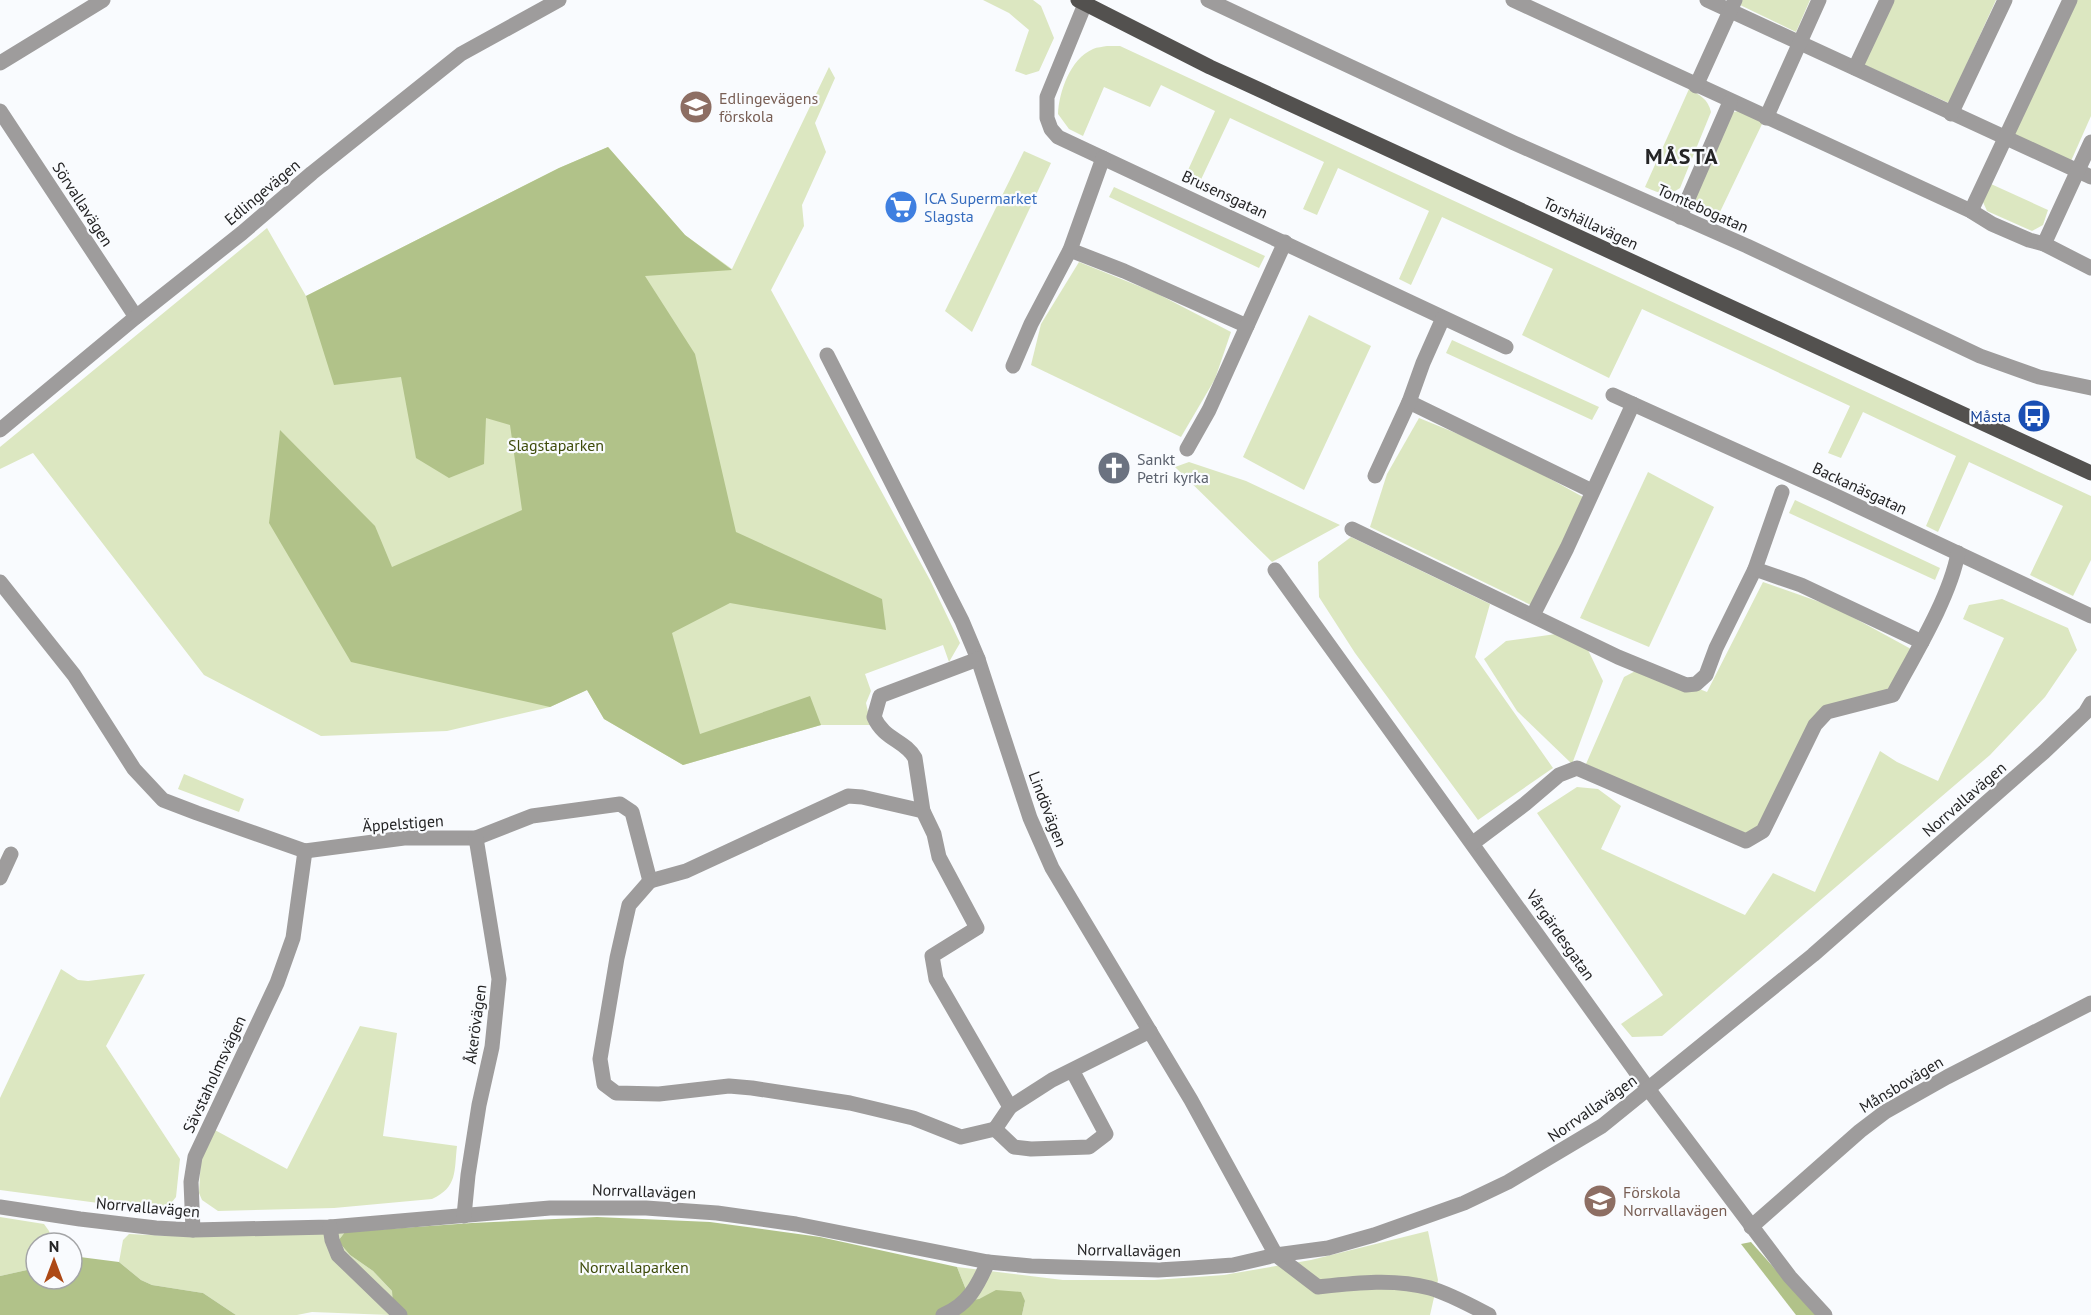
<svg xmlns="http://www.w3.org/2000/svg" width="2091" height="1315" viewBox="0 0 2091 1315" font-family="'PT Sans',sans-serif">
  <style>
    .green { fill: #dce7c1 }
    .forest { fill: #b1c289 }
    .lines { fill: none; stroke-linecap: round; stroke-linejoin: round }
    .minor { stroke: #9e9c9c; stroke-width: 15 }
    .major { stroke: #53514f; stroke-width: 15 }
    .labels { text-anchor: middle; stroke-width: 4.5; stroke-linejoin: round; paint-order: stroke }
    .education-label { font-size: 16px; fill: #785e54; stroke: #f9fbfe; text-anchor: start }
    .street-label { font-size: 16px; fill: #242425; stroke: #f9fbfe }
    .shop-label { font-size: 16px; fill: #366cbe; stroke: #f9fbfe; text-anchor: start }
    .transit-label { font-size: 16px; fill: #164399; stroke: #f9fbfe; text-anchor: end }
    .park-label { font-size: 16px; fill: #3e4b0a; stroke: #f9fbfe }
    .worship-label { font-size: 16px; fill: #5b616d; stroke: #f9fbfe; text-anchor: start }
    .district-label { font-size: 22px; font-weight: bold; letter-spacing: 1.5px; fill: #242425; stroke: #f9fbfe }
  </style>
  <rect width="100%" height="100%" fill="#f9fbfe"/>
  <g class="green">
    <path d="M983,0H1033L1041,6L1054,38L1039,71L1026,75L1015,71L1029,30L1009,13Z"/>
    <path d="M1740,0H1810L1796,32L1738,4Z"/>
    <path d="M1888,0H1996L1949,103L1860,63Z"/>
    <path d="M2072,0H2091V116L2071,161L2012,133Z"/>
    <path d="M1107,46H1120L2091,496V560L2073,596L2030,575L2063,506L1969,462L1938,532L1926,526L1956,456L1863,412L1841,458L1828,453L1850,406L1642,309L1609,378L1522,335L1553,269L1442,217L1411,285L1399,279L1429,211L1338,168L1317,215L1303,209L1324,162L1230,118L1197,188L1183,181L1215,111L1161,85L1150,107L1104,87L1083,136L1069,129L1058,114C1059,92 1070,59 1093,49C1097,47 1103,47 1107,46Z"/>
    <path d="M829,67L835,78L815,123L826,152L802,205L804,226L771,290L930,580L960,643L949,662L943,645L865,674L871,691L866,703L871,725H821L683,765L604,719L587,690L550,707L447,731L321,736L204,675L33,453L0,469V447L267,228L306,296L559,168L608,147L685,235L732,269Z"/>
    <path d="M1689,89C1700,95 1708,99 1711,112L1680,188C1667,197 1659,193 1645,187Z"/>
    <path d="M1738,111L1763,122L1719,214L1740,224L1737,229L1698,212L1695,202V192L1731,113Z"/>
    <path d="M1024,151L1051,163L972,332L945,311Z"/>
    <path d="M1991,184L2048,210L2043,225L2032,231L1987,211L1983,202Z"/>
    <path d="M1114,187L1265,256L1259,268L1109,197Z"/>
    <path d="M1079,262L1156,293L1231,332L1215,379L1181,437L1031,365L1041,324Z"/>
    <path d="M1309,315L1371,346L1304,490L1243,457Z"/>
    <path d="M1452,340L1599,407L1592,420L1446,353Z"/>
    <path d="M1419,418L1500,451L1583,497L1533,606L1370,527L1387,474Z"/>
    <path d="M1189,462L1246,481L1340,525L1272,562L1175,467Z"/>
    <path d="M1648,472L1714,507L1649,647L1580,618Z"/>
    <path d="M1795,500L1940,568L1935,580L1789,513Z"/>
    <path d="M1351,537L1490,604L1475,657L1553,768L1478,820L1355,653L1319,597L1318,562Z"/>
    <path d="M1763,582L1834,607L1911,649L1891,691L1824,707L1761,829L1746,837L1586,764L1624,677L1643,667L1707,692Z"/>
    <path d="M2002,599L2068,628L2077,650L2045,697L1990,755L1662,1036L1632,1037L1621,1024L1663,995L1537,813L1577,787L1598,789L1621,806L1601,849L1745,915L1773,873L1815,892L1880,751L1897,762L1938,781L2004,638L1963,619L1969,605Z"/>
    <path d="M1556,634L1588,650L1603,681L1572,764L1517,711L1484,659L1506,641Z"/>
    <path d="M184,774L244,799L239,812L178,789Z"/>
    <path d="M61,969L78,980L88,981L145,974L106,1046L180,1159L176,1197L168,1207L159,1211L0,1190V1098Z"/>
    <path d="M360,1026L397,1033L383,1136L457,1146C454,1171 458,1187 432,1199L334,1208L218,1211L202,1200L199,1193L201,1156L213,1129L287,1169Z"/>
    <path d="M0,1217L44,1224L49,1231L52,1243H36V1264L27,1270L0,1276Z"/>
    <path d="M1428,1231L1438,1280L1430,1315H1022L1025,1301L996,1291L979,1299L970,1300L957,1267L1063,1280H1154L1224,1275L1311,1260Z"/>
    <path d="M345,1232L338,1241L350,1255L373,1271L392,1291L393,1307L390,1315L312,1312L297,1315H236L203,1293L152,1285L141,1280L119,1262L123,1240L129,1234L170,1236Z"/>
  </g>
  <g class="forest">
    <path d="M608,147L685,235L732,270L645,276L695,354L736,532L882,599L886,630L730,603L672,633L700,734L810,696L821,725L683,765L604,719L587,690L550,707L351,662L269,523L280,430L375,526L392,567L522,510L510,425L486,418L484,464L449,478L416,458L401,377L334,385L306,296L559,168Z"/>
    <path d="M597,1217L710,1222L820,1237L957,1267L970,1300L979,1299L996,1290L1021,1292L1025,1301L1022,1315H390L393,1307L392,1291L373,1271L350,1255L338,1241L345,1232L472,1223Z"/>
    <path d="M1751,1242L1816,1315H1796L1741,1244Z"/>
    <path d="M72,1256L119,1262L141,1280L152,1285L203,1293L236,1315H0V1276L27,1270L36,1264V1279H72Z"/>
  </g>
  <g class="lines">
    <g class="minor">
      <path d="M1208,0L1514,143L1747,246L1980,356L2039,377L2091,388"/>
      <path d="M1513,0L1971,211L1992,224L2029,240L2044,244L2091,268"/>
      <path d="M1707,0L2091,177"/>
      <path d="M1085,4L1047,97V118L1051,129L1058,137L1506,347"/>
      <path d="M0,63L103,0"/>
      <path d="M1855,68L1887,0"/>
      <path d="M1696,86L1735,0"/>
      <path d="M0,111L136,317"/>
      <path d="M1951,114L2005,0"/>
      <path d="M1766,118L1819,0"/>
      <path d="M1971,211L2070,0"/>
      <path d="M1680,217L1730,102"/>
      <path d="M2044,244L2091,142"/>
      <path d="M1070,250L1124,271L1247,326"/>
      <path d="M827,355L962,621L978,659L1030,818L1052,868L1191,1100L1276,1255L1318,1287C1354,1283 1394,1278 1430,1288C1450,1294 1470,1305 1489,1315"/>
      <path d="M1013,366L1031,324L1070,250L1103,158"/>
      <path d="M1613,395L1832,494L2091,616"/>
      <path d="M1409,402L1592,491"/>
      <path d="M0,430L136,317L242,233L312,173L461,54L559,0"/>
      <path d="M1187,449L1209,410L1285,242"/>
      <path d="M1375,476L1409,402L1423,363L1443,318"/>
      <path d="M1352,529L1618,657L1686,685L1696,684L1706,675L1716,648L1755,569L1782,492"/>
      <path d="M1755,569L1801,585L1922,642"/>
      <path d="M1275,570L1649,1090L1790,1277L1825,1315"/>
      <path d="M0,582L74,675L134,769L163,800L197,813L305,851L404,838H476L532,816L620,804L632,812L650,881L686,871L848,796L862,797L923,811"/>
      <path d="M1533,615L1567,548L1633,404"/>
      <path d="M978,659L880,696L874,717C884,740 905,740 915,758L923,811L934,834L939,857L977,928L932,956L936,979L1010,1107"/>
      <path d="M1473,843L1525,804L1559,775L1577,768L1746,841L1763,831L1815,725L1827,712L1893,695C1915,654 1950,597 1958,553"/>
      <path d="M0,878L11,854"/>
      <path d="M650,881L629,905L617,958L600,1059L604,1084L616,1093L659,1094L729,1086L752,1088L850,1103L913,1118L961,1137L995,1129"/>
      <path d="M1072,1070L1106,1134L1089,1147L1031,1149L1014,1147L995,1129L1010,1107L1052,1080L1150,1031"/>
      <path d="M0,1207L80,1219L156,1228L193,1230L330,1227L550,1208H646L717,1213L796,1224L988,1262L1031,1266L1158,1270L1192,1268L1233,1265L1276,1255L1328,1248L1374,1235L1464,1203L1508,1182L1602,1126L1813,955L2044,752L2085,713L2091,703"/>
      <path d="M464,1216L468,1175L479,1105L492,1047L499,979L476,838"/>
      <path d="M330,1227L332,1240L338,1255L400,1315"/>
      <path d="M1751,1227L1860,1131L1885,1112L1947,1077L2091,1003"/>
      <path d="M193,1230L191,1182L195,1157L277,983L293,938L305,851"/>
      <path d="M943,1315C968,1305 978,1285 988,1262"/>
    </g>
    <path class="major" d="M1078,0L1210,67L2091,473"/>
  </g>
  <defs>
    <g id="school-disc" transform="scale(1.725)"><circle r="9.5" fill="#8d6e63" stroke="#f9fbfe"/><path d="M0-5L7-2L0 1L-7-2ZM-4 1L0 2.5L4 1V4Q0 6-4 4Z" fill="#fff"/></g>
    <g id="supermarket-disc" transform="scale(1.725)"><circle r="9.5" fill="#3f7fe0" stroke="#f9fbfe"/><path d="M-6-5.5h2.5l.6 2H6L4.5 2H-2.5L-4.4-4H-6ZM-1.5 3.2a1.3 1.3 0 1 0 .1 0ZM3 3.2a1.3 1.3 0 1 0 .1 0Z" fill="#fff"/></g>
    <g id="bus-disc" transform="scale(1.725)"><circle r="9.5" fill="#1a4fb4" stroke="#f9fbfe"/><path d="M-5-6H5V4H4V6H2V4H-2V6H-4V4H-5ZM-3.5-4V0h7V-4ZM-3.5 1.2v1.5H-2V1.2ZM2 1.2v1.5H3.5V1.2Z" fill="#fff"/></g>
    <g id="church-disc" transform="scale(1.725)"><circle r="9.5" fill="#6b7280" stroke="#f9fbfe"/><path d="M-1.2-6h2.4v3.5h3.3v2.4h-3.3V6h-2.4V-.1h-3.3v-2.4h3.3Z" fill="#fff"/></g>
  </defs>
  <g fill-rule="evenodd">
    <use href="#school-disc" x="696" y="107"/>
    <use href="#supermarket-disc" x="901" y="207"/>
    <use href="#bus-disc" x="2034" y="416"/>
    <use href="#church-disc" x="1114" y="468"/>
    <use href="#school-disc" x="1600" y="1201"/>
  </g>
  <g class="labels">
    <g class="education-label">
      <text x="719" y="104">Edlingevägens<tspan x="719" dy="18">förskola</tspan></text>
      <text x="1623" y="1198">Förskola<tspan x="1623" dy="18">Norrvallavägen</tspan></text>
    </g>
    <g class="street-label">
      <text transform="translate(262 192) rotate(-40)" y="6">Edlingevägen</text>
      <text transform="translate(1225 194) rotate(25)" y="6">Brusensgatan</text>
      <text transform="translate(83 204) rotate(57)" y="6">Sörvallavägen</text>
      <text transform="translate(1703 208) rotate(24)" y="6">Tomtebogatan</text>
      <text transform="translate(1591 223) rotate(25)" y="6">Torshällavägen</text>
      <text transform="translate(1860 488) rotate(25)" y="6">Backanäsgatan</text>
      <text transform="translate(1964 799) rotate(-41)" y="6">Norrvallavägen</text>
      <text transform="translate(1048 809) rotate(69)" y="6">Lindövägen</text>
      <text transform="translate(403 823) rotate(-4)" y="6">Äppelstigen</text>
      <text transform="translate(1561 935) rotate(55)" y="6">Vårgärdesgatan</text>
      <text transform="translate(475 1024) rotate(-82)" y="6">Åkerövägen</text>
      <text transform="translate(214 1074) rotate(-65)" y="6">Sävstaholmsvägen</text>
      <text transform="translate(1901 1084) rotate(-31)" y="6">Månsbovägen</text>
      <text transform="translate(1592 1108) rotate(-35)" y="6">Norrvallavägen</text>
      <text transform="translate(644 1191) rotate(2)" y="6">Norrvallavägen</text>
      <text transform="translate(148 1207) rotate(5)" y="6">Norrvallavägen</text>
      <text transform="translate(1129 1250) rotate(1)" y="6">Norrvallavägen</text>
    </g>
    <g class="shop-label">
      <text x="924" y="204">ICA Supermarket<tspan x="924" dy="18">Slagsta</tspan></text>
    </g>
    <g class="transit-label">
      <text x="2011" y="422">Måsta</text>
    </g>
    <g class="park-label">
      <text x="556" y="451">Slagstaparken</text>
      <text x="634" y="1273">Norrvallaparken</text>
    </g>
    <g class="worship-label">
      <text x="1137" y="465">Sankt<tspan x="1137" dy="18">Petri kyrka</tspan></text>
    </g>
    <g class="district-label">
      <text x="1682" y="164">MÅSTA</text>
    </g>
  </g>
  <g transform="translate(54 1261)"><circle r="28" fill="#f9fbfe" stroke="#a4a5a7" stroke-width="1.5"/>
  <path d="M0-4.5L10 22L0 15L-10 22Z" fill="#ad4916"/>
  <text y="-9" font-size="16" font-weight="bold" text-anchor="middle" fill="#242425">N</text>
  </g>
</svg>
